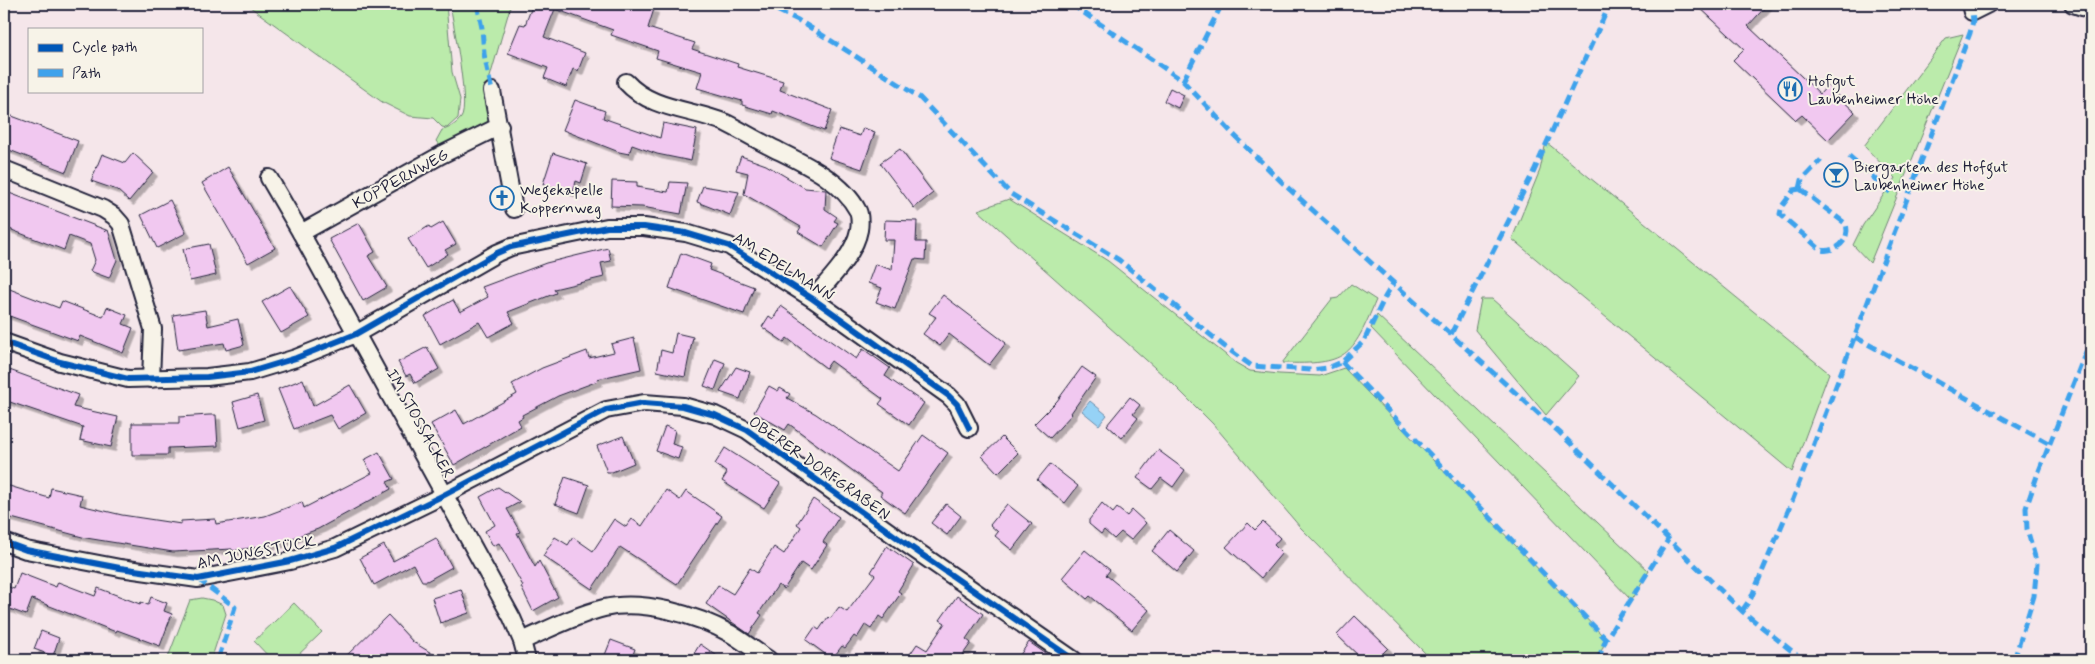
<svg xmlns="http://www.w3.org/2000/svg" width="2095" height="664" viewBox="0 0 2095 664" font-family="Mynerve,sans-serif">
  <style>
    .green { fill: #bbebab; stroke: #6e8673 }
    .water { fill: #96d2f6; stroke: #688cab }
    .building { fill: #f1c8f0; stroke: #22223b; filter: url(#shadow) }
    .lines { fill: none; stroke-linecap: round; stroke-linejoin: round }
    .minor-casing { stroke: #22223b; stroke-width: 20 }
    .minor { stroke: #f7f3e8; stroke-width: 16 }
    .quiet { stroke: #3ea2ec; stroke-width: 5; stroke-dasharray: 10 5; stroke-linecap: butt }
    .cycleway-casing { stroke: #f7f3e8; stroke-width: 9 }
    .cycleway { stroke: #0057b8; stroke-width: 6 }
    .labels { text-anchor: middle; stroke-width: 4; stroke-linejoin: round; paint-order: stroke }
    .poi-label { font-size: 16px; fill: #22223b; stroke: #f7f3e8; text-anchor: start }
    .street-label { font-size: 16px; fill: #22223b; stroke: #f7f3e8 }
  </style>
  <defs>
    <filter id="shadow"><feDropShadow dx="4.5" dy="4.5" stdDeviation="0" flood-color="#0004"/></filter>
  </defs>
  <rect width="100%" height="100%" fill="#f5e6ea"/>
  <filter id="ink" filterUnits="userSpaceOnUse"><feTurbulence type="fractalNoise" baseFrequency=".02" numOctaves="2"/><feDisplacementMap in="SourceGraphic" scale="10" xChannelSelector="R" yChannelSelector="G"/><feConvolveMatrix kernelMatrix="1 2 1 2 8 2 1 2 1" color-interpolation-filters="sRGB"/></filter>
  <g filter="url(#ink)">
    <g class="green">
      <path d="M246,4H446L452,72L460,99L458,118L447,128L442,127L433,118L410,116L382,102Z"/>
      <path d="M450,4H511L486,91L493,117L487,125L443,150L436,141L442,130C449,129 456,124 461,118C470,107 453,22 450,4Z"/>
      <path d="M1963,34L1870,263L1853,245L1863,225L1895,178L1864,146L1946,38Z"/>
      <path d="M1546,142L1829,373L1792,472L1512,239L1540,170Z"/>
      <path d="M1009,199L1108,261L1236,363L1250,371L1279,374L1320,376L1344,368L1606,639L1598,660H1432L1300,527L1213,424L1173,384L978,210Z"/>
      <path d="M1351,284L1376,300C1352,357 1347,365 1282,363L1332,299L1338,298Z"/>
      <path d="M1481,299H1492L1579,376L1546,415L1475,330Z"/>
      <path d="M1377,315L1649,571L1631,600L1371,328Z"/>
      <path d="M202,598L212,600L223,605L226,614L211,660H167L190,600Z"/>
      <path d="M294,603L322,632L293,660H272L254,641Z"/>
    </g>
    <path class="water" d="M1090,401L1107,415L1099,425L1082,411Z"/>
    <g class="building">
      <path d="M533,4H638L654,9L648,28L695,43L692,49L738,64L737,67L783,81L780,90L832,110L824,131L773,111L772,114L742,105V101L697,88L702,72L656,58L658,51L611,35L613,30L555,9L544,37L585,53L578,71L573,69L566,87L544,78L548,68L508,53L520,24L525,25Z"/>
      <path d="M1696,4H1768L1748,26L1820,94L1827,86L1855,112L1828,140L1802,115L1796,120L1733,60L1744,49Z"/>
      <path d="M1170,88L1184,95L1178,108L1164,101Z"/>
      <path d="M575,100L605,111L603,118L660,138L663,123L697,130L691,161L657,154L632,145L629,154L619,152L563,130Z"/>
      <path d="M4,113L78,141L66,172L4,148Z"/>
      <path d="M863,128L875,132L862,169L829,158L839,129L860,136Z"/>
      <path d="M900,149L933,193L914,208L880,163Z"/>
      <path d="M133,153L153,172L129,201L117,190L91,181L102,154L125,163Z"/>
      <path d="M553,153L587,164L581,183L576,181L573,193L543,184Z"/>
      <path d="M741,156L766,165L805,188L826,190L825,209L837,217L834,221L838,223L823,247L798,232L801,227L744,194L748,173L736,170Z"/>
      <path d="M228,167L275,248L248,263L202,183Z"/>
      <path d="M612,181L637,182V187L668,192L670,182L687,183L681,214L642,207L611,206Z"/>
      <path d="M703,186L739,192L730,215L697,202Z"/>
      <path d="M4,191L106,230L104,232L108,230L117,260L109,278L90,271L95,260L90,244L69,236L64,250L4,227Z"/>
      <path d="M170,200L186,233L157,248L141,215Z"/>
      <path d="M885,220L917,221L916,242H926L925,260L914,259L895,309L876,302L882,288L868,283L875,264L892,270L894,240H884Z"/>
      <path d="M443,222L456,244L445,250L448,254L426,268L408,239L429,226L431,229Z"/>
      <path d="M359,223L375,252L368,256L387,287L363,301L329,239Z"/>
      <path d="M209,244L216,275L190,281L183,249Z"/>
      <path d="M608,248L611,261L601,263L604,277L554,289L556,293L508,312L514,323L488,337L479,322L440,344L425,316L453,300L460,312L488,297L482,287L546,263Z"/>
      <path d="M681,253L711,264L709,270L754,287L744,314L669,288Z"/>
      <path d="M290,286L309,317L281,333L262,302Z"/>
      <path d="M7,288L59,308L62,301L103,317L107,307L127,315L123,324L133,328L123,353L80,336L78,341L4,314V296Z"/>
      <path d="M943,295L1006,343L989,365L949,334L940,346L923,334L936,317L929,313Z"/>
      <path d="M781,306L856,359L863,349L890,368L885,376L924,403L909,425L879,404L883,399L831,361L826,368L787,338L784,342L762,327L769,316L773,319Z"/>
      <path d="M205,310L208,326L238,319L244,345L226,350L224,343L178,350L173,315Z"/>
      <path d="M676,333L693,337L685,377L657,371L661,350L672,353Z"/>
      <path d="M634,338L641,369L597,379L598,381L558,396L522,415L523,417L518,420L521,426L454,465L431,424L456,410L464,424L517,394L512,384L542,368L587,351L589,358L614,352L611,344Z"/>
      <path d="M427,347L439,369L415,383L410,374L406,376L398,362Z"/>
      <path d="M715,359L725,363L715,390L704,386Z"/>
      <path d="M736,367L750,372L740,399L720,392Z"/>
      <path d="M1082,367L1096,377L1071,413L1072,414L1050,438L1034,424L1057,401Z"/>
      <path d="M4,368L78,395L73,407L118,417L111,447L80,440L83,427L4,400Z"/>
      <path d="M303,379L313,406L350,385L366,413L338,429L330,415L294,429L278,389Z"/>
      <path d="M769,386L778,391L780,388L790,394L787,398L816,414L898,471L923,435L948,453L905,513L880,495L882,492L789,424L785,430L754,412Z"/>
      <path d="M257,395L264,420L240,427L233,402Z"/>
      <path d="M1130,397L1140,405L1133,414L1138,418L1122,438L1107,425Z"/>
      <path d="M209,415H216L218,446L168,448V455H132V423H179V417Z"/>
      <path d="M665,426L675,430L672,444L682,447L678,459L656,451Z"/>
      <path d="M623,436L634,463L612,472H607L597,446Z"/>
      <path d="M1002,437L1018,453L998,473L982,456Z"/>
      <path d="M725,448L780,483L764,508L722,481L727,473L715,464Z"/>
      <path d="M1158,450L1185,470L1173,487L1161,478L1152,489L1137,478Z"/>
      <path d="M379,452L394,479L387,482L391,489L318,529L279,543L232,551V549L173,552L86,538L4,516L6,485L49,498L51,488L82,495L80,505L122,515L181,524V521L215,519L216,524L265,516L302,502L304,508L372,473L364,460Z"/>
      <path d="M1050,464L1078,486L1065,503L1037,480Z"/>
      <path d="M565,477L589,485L579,513L555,504Z"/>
      <path d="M498,487L520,502L507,509L520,532L517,533L535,567L539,561L558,597L533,611L521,587L523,586L499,543L493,546L485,531L495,525L480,497Z"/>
      <path d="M666,490L680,500L686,491L722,516L677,584L620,547L592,589L543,556L555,537L568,545L573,537L593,551L614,519L626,527L632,519L642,526Z"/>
      <path d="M813,499L839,517L823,542L827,545L811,570L801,563L784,589L778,585L759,613L762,615L749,634L706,604L718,585L733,594L750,568L757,573L774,547L784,554L801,527L797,524Z"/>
      <path d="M1102,503L1113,513L1117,508L1127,516L1132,510L1146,523L1131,540L1121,532L1114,539L1104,530L1101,534L1089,524V520Z"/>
      <path d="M946,504L961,516L947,535L931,523Z"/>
      <path d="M1007,504L1032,524L1012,550L995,536L998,532L990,525Z"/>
      <path d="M1263,522L1280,538L1274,545L1282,553L1261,578L1226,547L1248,523L1255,530Z"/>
      <path d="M1169,530L1194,551L1177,572L1152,551Z"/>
      <path d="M436,538L452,567L427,581H422L413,564L374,585L360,558L384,545L393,561Z"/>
      <path d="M887,546L914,565L898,591L901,593L883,619L879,616L871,629L865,625L857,638L854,636L845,648L842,646L832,659L806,640L815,627L819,630L828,617L830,619L839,607L847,612L875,575L871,572Z"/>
      <path d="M1085,550L1110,570L1106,575L1149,610L1132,630L1090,596L1087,599L1062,578Z"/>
      <path d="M20,573L56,587L58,582L95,596L98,588L140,604L141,602L148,605L151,597L167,603L164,611L172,614L160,646L117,630L116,632L32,599L26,615L4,607V585L14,589Z"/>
      <path d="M461,589L469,613L440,623L432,598Z"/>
      <path d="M957,596L983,614L966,639L971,643L959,660H906L917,644L927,650L945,623L940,620Z"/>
      <path d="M388,615L413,642L443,660H342Z"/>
      <path d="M1355,616L1388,648L1376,660H1363L1337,635Z"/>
      <path d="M41,631L59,638L53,656L34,649Z"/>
      <path d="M611,640L635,649L631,660H603Z"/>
      <path d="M1029,642L1055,660H1019L1022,656L1020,655Z"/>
      <path d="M700,644L723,660H700L693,655Z"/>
    </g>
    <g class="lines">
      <g class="minor-casing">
        <g id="minor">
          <path d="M1970,4L1972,12L1988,4"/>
          <path d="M2073,4L2091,10"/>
          <path d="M626,82C651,110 693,109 726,123C740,130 753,138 767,145C798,161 841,178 858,211C860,215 860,225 859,230C854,256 829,279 813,299"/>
          <path d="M492,91L514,209"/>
          <path d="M4,169L103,209L114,216L121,224L153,329L151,379"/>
          <path d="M269,178L301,233L512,618L522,641L527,660"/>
          <path d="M301,233L441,155L500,126"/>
          <path d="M4,342L60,362L128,379L207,377L250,372L296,358L356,334L497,253L511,247L607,227H644L686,233L729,246L813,299L949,396L957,404L969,428"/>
          <path d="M4,542L26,550L120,568L198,579L290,561L335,548L444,495L606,410L644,403L683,406L715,415L747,430L902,541L1074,660"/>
          <path d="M522,641C549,629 576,615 604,608C643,599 697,615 731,634C744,642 756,651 769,660"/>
        </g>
      </g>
      <use href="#minor" class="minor"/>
      <g class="quiet">
        <path d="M477,4L482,28L484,54L492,91"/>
        <path d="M764,4L798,20L838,45L919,97L1011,194L1119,260L1224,346L1252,366L1311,370L1328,368L1342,362L1364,341L1385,297L1394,282"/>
        <path d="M1071,4L1183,81L1233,134L1287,187L1559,432L1742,611L1803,660"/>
        <path d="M1183,81L1222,4"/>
        <path d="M1849,156L1891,193"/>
        <path d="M1800,189L1846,224C1851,240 1836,253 1821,250L1780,214L1782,206L1794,190Z"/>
        <path d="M1800,189L1802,180L1821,160"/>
        <path d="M1451,334L1534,171L1609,6"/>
        <path d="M1855,337L2050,444"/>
        <path d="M1342,362L1606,639"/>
        <path d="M198,579L235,607L218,660"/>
        <path d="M1742,611L1751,598L1793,499L1970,33L1973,21L1972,12"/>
        <path d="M1598,660L1606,639L1668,540"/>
        <path d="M2014,660L2034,596L2037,564L2027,529L2026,508L2037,476L2091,339"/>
      </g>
      <g class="cycleway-casing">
        <g id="cycleway">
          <path d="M4,342L60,362L128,379L207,377L250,372L296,358L356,334L497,253L511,247L607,227H644L686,233L729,246L813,299L949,396L957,404L969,428"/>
          <path d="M4,542L26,550L120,568L198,579L290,561L335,548L444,495L606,410L644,403L683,406L715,415L747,430L902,541L1074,660"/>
        </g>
      </g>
      <use href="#cycleway" class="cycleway"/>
    </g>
  </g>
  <defs>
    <g id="restaurant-ring" transform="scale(1.25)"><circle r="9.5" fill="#f7f3e8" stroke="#1f6fb2" stroke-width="1.5"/><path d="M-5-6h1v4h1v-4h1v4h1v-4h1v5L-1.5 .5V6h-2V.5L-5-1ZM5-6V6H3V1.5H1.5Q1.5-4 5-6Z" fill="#1f6fb2"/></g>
    <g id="bar-ring" transform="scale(1.25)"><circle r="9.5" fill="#f7f3e8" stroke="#1f6fb2" stroke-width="1.5"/><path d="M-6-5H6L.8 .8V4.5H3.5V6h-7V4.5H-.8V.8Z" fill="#1f6fb2"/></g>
    <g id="church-ring" transform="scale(1.25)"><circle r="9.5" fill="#f7f3e8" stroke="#1f6fb2" stroke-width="1.5"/><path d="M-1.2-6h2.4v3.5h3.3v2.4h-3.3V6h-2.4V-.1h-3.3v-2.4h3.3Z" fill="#1f6fb2"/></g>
  </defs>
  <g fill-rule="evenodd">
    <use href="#restaurant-ring" x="1790" y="89"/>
    <use href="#bar-ring" x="1836" y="175"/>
    <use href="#church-ring" x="502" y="198"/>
  </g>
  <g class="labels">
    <g class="poi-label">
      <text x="1808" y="86">Hofgut<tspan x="1808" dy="18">Laubenheimer Höhe</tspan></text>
      <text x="1854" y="172">Biergarten des Hofgut<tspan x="1854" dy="18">Laubenheimer Höhe</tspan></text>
      <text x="520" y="195">Wegekapelle<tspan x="520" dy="18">Koppernweg</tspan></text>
    </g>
    <g class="street-label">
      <text transform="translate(400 178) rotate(-29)" y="6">KOPPERNWEG</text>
      <text transform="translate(784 266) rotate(32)" y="6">AM EDELMANN</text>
      <text transform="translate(421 423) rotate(61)" y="6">IM STOSSACKER</text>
      <text transform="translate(820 467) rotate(35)" y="6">OBERER DORFGRABEN</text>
      <text transform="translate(256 551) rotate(-11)" y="6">AM JUNGSTÜCK</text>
    </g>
  </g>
  <rect width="2095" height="664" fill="none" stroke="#f7f3e8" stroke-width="20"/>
  <rect x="10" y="10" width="2075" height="644" fill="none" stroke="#22223b" stroke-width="2" filter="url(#ink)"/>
  <rect x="28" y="28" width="175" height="65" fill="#f7f3e8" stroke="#a29fa3"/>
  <rect x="38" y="44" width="25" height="8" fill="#0057b8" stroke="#a29fa3"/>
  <text x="72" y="52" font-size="15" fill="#22223b">Cycle path</text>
  <rect x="38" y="69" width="25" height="8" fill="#3ea2ec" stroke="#a29fa3"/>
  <text x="72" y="78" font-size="15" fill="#22223b">Path</text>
</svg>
